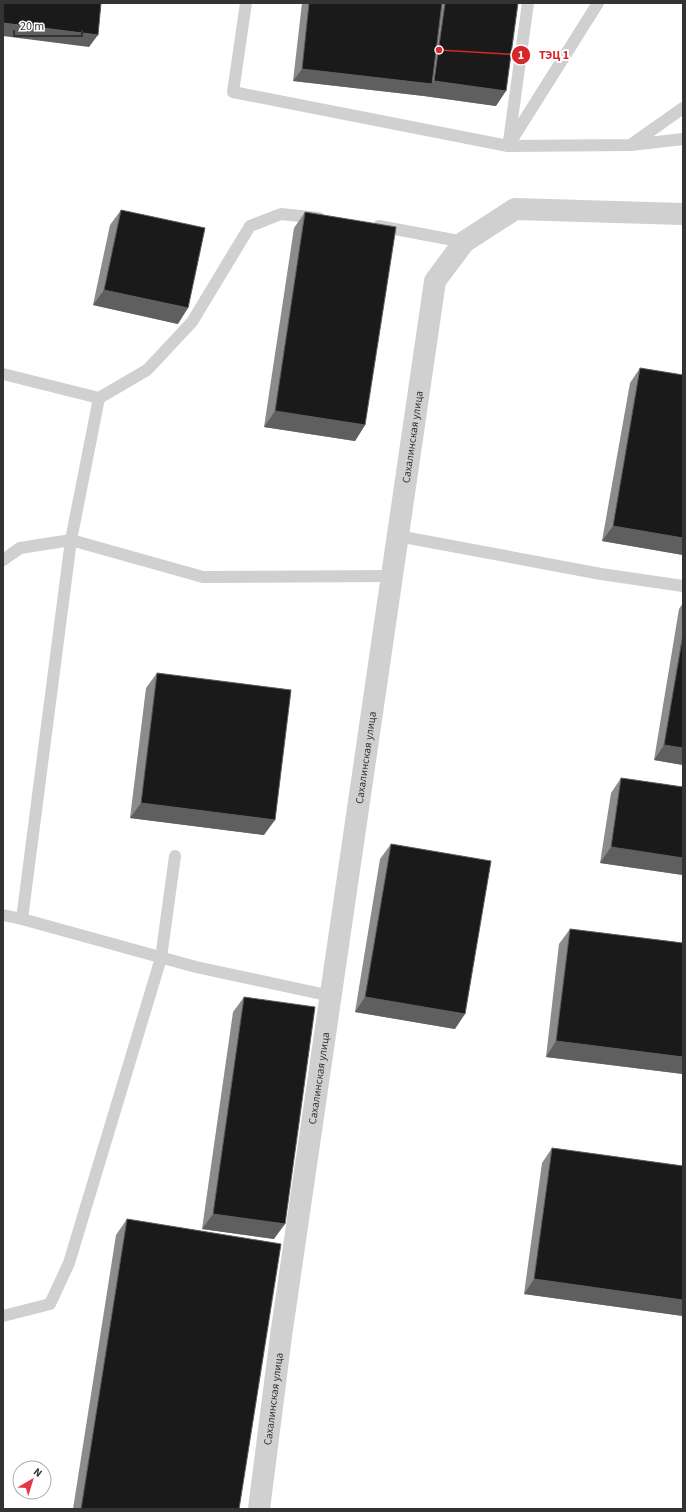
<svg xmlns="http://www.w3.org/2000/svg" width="686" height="1512" viewBox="0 0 686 1512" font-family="'Source Sans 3',sans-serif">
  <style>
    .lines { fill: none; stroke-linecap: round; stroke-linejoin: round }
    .service { stroke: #d0d0d0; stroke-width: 12 }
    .minor { stroke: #d0d0d0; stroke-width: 22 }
    .wall { fill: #8c8c8c }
    .shaded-wall { fill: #5f5f5f }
    .building { fill: #1a1a1a; stroke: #5f5f5f }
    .labels { text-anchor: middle; stroke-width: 4; stroke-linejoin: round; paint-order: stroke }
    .street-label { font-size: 11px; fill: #333; stroke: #fff }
    .leader { fill: none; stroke: #d62828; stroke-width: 1.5 }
    .callout-dot { fill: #d62828; stroke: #fff; stroke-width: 1.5 }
    .mark-label { font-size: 12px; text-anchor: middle; font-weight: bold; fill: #fff }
    .callout-label { font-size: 12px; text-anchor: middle; font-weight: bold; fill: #d62828; stroke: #fff; stroke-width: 4; stroke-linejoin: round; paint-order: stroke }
  </style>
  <rect width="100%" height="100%" fill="#fff"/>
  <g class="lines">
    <g class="service">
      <path d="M246,3L233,92L508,146L631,145L683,139"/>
      <path d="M509,141L528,3"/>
      <path d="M632,144L683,108"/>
      <path d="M508,146L598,3"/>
      <path d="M379,226L464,242"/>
      <path d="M3,374L99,398L147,370L192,322L250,226L281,214L319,218"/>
      <path d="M398,536L601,574L683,586"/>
      <path d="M3,560L20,548L71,540L203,577L392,576"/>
      <path d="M3,915L22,919L196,967L331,996"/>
      <path d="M22,919L71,540L99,398"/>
      <path d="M3,1316L50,1304L69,1263L161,958L175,856"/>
    </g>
    <path class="minor" id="s1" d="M259,1509L281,1336L435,281L464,242L515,209L683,214"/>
  </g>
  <g class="wall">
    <path d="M302,3H518L496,106L424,96L293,81Z"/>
    <path d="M121,210L178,324L93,305L110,225Z"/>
    <path d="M305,212L365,425L355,441L264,427L294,228Z"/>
    <path d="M640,368L683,375V555L602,541L630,383Z"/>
    <path d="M683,603V765L654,760L679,609Z"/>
    <path d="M157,673L264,835L130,818L146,688Z"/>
    <path d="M621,778L683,787V875L600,863L611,793Z"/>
    <path d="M391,844L455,1029L355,1012L380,859Z"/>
    <path d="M570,929L683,943V1074L546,1057L559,944Z"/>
    <path d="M244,997L274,1239L202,1229L233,1012Z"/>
    <path d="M552,1148L683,1166V1316L524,1294L542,1163Z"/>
    <path d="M127,1219L239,1509H73L116,1235Z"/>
  </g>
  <g class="shaded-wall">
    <path d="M3,23L98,35L89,47L3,36Z"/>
    <path d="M302,69L432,84L434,81L506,91L496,106L424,96L293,81Z"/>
    <path d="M104,290L188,308L178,324L93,305Z"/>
    <path d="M275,411L365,425L355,441L264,427Z"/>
    <path d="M613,526L683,538V555L602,541Z"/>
    <path d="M664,745L683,748V765L654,760Z"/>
    <path d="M141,803L275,820L264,835L130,818Z"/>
    <path d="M611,847L683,858V875L600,863Z"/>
    <path d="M365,997L465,1014L455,1029L355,1012Z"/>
    <path d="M556,1041L683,1057V1074L546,1057Z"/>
    <path d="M213,1214L285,1224L274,1239L202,1229Z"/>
    <path d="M534,1279L683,1300V1316L524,1294Z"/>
  </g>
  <g class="building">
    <path d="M3,3H101L98,35L3,23Z"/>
    <path d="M309,3H442L432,84L302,69Z"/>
    <path d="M445,3H518L506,91L434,81Z"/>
    <path d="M121,210L205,228L188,308L104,290Z"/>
    <path d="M305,212L396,227L365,425L275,411Z"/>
    <path d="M640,368L683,375V538L613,526Z"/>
    <path d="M683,634V748L664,745Z"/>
    <path d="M157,673L291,690L275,820L141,803Z"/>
    <path d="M621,778L683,787V858L611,847Z"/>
    <path d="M391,844L491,861L465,1014L365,997Z"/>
    <path d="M570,929L683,943V1057L556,1041Z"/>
    <path d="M244,997L315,1007L285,1224L213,1214Z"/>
    <path d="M552,1148L683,1166V1300L534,1279Z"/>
    <path d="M127,1219L281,1244L239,1509H81Z"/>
  </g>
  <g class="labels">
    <g class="street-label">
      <text dy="4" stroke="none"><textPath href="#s1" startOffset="1083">Сахалинская улица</textPath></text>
      <text dy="4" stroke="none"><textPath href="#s1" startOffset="759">Сахалинская улица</textPath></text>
      <text dy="4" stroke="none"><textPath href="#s1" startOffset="435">Сахалинская улица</textPath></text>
      <text dy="4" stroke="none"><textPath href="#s1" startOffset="111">Сахалинская улица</textPath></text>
    </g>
  </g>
  <path class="leader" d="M439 50L521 55"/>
  <g class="callout-dot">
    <circle cx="439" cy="50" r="4"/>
    <circle cx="521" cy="55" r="10"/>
  </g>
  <g class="mark-label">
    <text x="521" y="59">1</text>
  </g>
  <g class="callout-label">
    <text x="554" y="59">ТЭЦ 1</text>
  </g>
  <rect width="686" height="1512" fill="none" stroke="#333333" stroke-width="8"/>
  <g transform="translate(32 1480) rotate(38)"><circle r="19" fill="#ffffff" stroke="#adadad"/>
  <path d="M0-3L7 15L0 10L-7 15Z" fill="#e63946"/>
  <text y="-6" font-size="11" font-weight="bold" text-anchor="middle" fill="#333333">N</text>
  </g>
  <path d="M14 30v6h68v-6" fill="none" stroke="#333333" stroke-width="2"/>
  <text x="20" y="30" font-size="12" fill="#333333" stroke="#ffffff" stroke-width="3" paint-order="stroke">20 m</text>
</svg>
